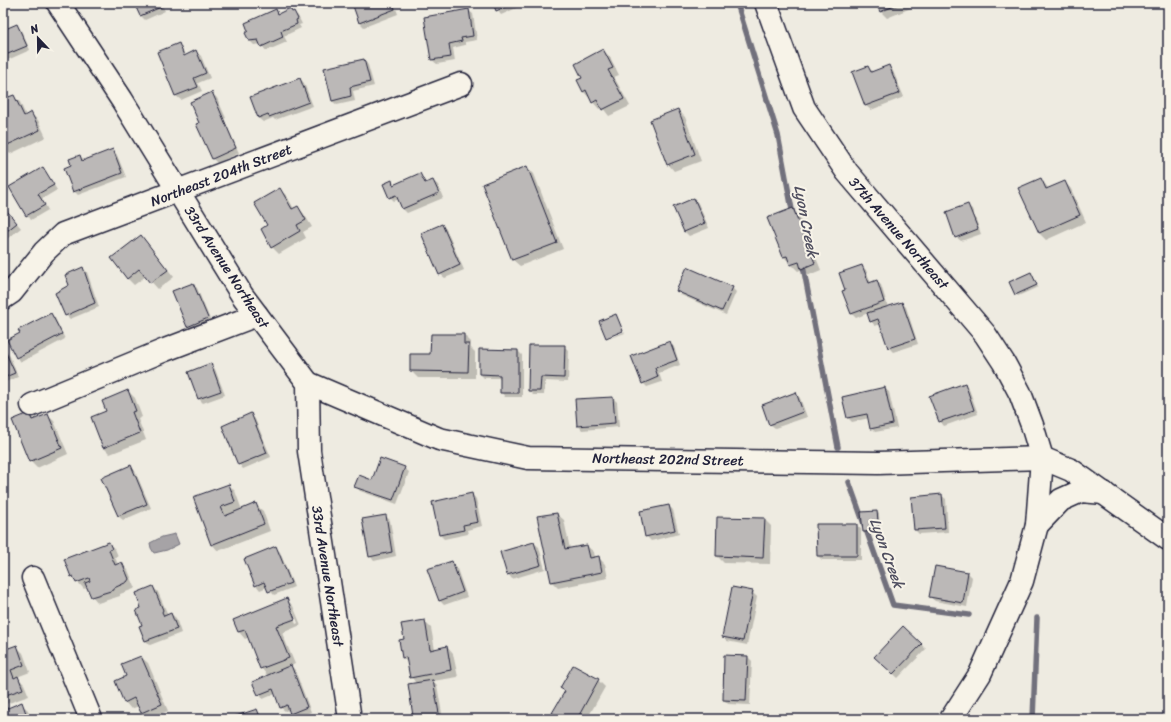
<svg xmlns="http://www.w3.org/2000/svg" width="1171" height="722" viewBox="0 0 1171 722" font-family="Sriracha,sans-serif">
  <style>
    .water { fill: #a6a3a6; stroke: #716f7b }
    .shadow { fill: #0003; fill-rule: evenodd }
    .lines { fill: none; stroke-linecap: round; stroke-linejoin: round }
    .stream { stroke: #716f7b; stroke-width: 5.5 }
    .building { fill: #bbb8b7; stroke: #22223b }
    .minor-casing { stroke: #22223b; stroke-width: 25 }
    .minor { stroke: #f7f3e8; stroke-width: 22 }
    .labels { text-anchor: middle; stroke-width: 4; stroke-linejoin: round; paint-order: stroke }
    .street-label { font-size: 14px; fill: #22223b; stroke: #f7f3e8 }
    .water-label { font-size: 15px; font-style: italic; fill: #504f60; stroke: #f7f3e8 }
  </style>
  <rect width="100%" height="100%" fill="#eeebe1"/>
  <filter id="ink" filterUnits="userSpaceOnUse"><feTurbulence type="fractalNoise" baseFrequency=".025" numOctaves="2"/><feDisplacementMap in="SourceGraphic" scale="8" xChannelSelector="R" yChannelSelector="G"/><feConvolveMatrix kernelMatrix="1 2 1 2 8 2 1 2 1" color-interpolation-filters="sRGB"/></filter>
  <g filter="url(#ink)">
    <path class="water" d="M175,534L179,544L167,550L154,553L151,548L150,543L162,537Z"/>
    <g class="shadow">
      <path d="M135,3H161L165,11L145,20L141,16Z"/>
      <path d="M353,3H394L398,14L364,27L360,23Z"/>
      <path d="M517,3H520L521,6L501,15L498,11Z"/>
      <path d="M877,3H909L911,8L887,18L881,12Z"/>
      <path d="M276,10L280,14L290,10L298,16L302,24L299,25L301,28L284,36L287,42L266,51L261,44L254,45L250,41Z"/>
      <path d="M468,10L473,14L477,40L465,42V45L453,48L455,61L437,64L432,60Z"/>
      <path d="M17,25L21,30L30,50L3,62V31Z"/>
      <path d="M179,44L186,56L196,52L201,56L210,78L198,83L202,91L181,100L176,96L158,53Z"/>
      <path d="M603,50L610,57L619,75L614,77L630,106L609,116L602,107L599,109L583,91V78Z"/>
      <path d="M364,60L368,65L374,86L353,91L355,101L337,105L332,101Z"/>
      <path d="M889,66L893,71L904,97L871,110L866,106L854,73L868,67L873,72Z"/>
      <path d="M300,79L304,83L313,106L275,120L273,118L263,122L258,118Z"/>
      <path d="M212,93L217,98L226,118L224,119L239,153L217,163L213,159L201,123Z"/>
      <path d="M13,96L20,102L26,116L31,114L38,120L46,137L10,154L3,146V101Z"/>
      <path d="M678,110L685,117L701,161L674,171L668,164Z"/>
      <path d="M113,150L117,155L126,177L78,195L74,191L72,166L80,156L84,160Z"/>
      <path d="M527,167L534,174L563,249L520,266L513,260L484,184Z"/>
      <path d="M43,168L57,190L42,199L48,210L31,220L10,188Z"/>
      <path d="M420,174L427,184L433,181L438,185L443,198L407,213L403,209L399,199L394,201L390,197L391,182L395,185Z"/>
      <path d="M1041,179L1049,189L1065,182L1071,189L1086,222L1046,240L1039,233L1020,188Z"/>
      <path d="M280,190L287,196L294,209L298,207L304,214L312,227L303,232L306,238L279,254L272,247L268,225Z"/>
      <path d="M694,199L698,203L709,228L689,236L685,232L675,207Z"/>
      <path d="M967,205L972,209L981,234L961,241L956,237Z"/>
      <path d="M3,207L21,228L3,242Z"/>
      <path d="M793,209L799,216L821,270L809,275L803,269L798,271L784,257L769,219Z"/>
      <path d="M442,225L446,229L464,270L445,278L440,274Z"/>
      <path d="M141,236L174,277L158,289L146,276L134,285L127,278Z"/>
      <path d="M862,266L866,270L871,283L876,281L881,285L888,307L902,303L906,307L918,344L893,352L889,348L881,324L875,326L871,321L868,313L856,318L851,313L846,291Z"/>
      <path d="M82,268L87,272L99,307L70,319L66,315L70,286Z"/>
      <path d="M1031,273L1038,287L1018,296L1016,294Z"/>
      <path d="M192,284L197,288L211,322L192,330L188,326Z"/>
      <path d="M732,288L736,292L726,315L681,295L677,290Z"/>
      <path d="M51,314L55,318L65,339L21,362L17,357Z"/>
      <path d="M616,315L623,330L607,337Z"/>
      <path d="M624,332L625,333L608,339Z"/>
      <path d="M432,335H464L471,342V348L475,352V378H418L411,371L431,355Z"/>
      <path d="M669,342L674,347L680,365L659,373L662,382L647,387L643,383Z"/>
      <path d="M564,346L569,351L568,382L545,381L544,395H533L529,391Z"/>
      <path d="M480,350L518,351L522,355V397H505L501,392V378H484L480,374Z"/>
      <path d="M5,352L10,356L18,377L3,383V353Z"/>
      <path d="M211,365L215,369L225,395L203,403L199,399Z"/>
      <path d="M965,384L969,389L978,414L944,426L940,421Z"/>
      <path d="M884,388L889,392L897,428L875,432L871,428L869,418L852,422L848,418Z"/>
      <path d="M128,391L135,398L142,417L138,419L146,440L110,454L104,448L107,412Z"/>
      <path d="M796,394L800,398L807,417L775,428L770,424Z"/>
      <path d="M613,398L617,402L619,427L582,430L578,425Z"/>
      <path d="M28,414L35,420L47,415L54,421L68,454L37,468L30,461Z"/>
      <path d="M251,415L255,419L271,457L243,469L239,464Z"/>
      <path d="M131,466L135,471L151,508L123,520L118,516L103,478Z"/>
      <path d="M404,468L409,472L397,504L360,491L356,487Z"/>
      <path d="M228,485L235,491L242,510L256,505L263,511L270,531L218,551L212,544L194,498Z"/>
      <path d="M472,494L476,499L482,526L467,530L468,534L444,539L440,535Z"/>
      <path d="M941,495L946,499L948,532L919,534L915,530Z"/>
      <path d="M669,506L673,510L679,534L651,541L646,536Z"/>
      <path d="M877,512L879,514L880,533L865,534L864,532Z"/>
      <path d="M557,514L564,520L570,549L587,546L594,552L595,558L598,557L605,564L608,578L558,588L552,582Z"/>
      <path d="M385,516L390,520L396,556L374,561L370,556Z"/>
      <path d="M764,519L771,526L770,564L724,563L717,556Z"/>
      <path d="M856,525L861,529V560H822L818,556Z"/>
      <path d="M108,543L115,549L118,556L115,557L118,565L121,563L128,570L135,587L134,589L120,594V596L98,603L92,596L88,587L84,589L72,576Z"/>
      <path d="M534,543L539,547L545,569L512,579L508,574Z"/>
      <path d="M275,547L280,552L294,587L274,595L267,587L260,590L256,585Z"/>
      <path d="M451,562L456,566L467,597L444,605L439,600Z"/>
      <path d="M968,573L972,577L967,607L935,601L930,597Z"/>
      <path d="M153,587L158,592L168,615L171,614L176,618L181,633L150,645L146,641L143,625V609Z"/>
      <path d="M752,592L757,597L747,645L727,641L723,636Z"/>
      <path d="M287,600L293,606L301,625L282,633L295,664L291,666L295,670L311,712L296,718L290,710L285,711L280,707L275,694L263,699L259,694L268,676L261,668L249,637L245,639L239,632L234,620ZM289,606H291L298,623L296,624Z"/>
      <path d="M3,618L7,628L3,629Z"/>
      <path d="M424,621L431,628L435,650L447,647L453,654L458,677L433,681L437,685L443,719H416L414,715L417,684L411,677L408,663L403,658L405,639Z"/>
      <path d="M903,628L926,649L898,678L876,657Z"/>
      <path d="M16,646L23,653L30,672L17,677L24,684L29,696L3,705V651Z"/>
      <path d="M141,657L148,663L168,711L148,719L141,712L139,706L131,709L125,702L127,677Z"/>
      <path d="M748,657L752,661L750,705L728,704L724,700Z"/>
      <path d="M598,680L605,687L587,719H560L554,713L565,692L561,688Z"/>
      <path d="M21,704L28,710L31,719H3V711Z"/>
      <path d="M256,710L263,719H235Z"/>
      <path d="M168,715L172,719H158Z"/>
    </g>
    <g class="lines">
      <g class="stream">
        <path d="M737,3L778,135L793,215"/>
        <path d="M802,261L838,447"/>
        <path d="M849,482L893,605L969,615"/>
        <path d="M1033,719L1037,618"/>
      </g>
    </g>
    <g class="building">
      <path d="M134,3H159L161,7L140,16Z"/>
      <path d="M352,3H392L395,9L359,23Z"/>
      <path d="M493,3H515L496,11Z"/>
      <path d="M876,3H901L880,12Z"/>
      <path d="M290,8L292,12L294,11L298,19L296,20L297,24L281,31L283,37L261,47L258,40L249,41L245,33L248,31L245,23L276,9L278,14Z"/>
      <path d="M469,9L473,36L461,38L462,41L449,44L451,57L431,60L424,17Z"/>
      <path d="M17,24L27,46L3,56V30Z"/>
      <path d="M179,43L184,56L196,50L206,73L194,78L198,87L175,96L157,52Z"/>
      <path d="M603,49L613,68L608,70L624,99L602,110L597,100L592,103L586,90L583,92L577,80L582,78L575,64Z"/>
      <path d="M364,59L370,82L350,87L351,96L332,101L324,68Z"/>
      <path d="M889,65L900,93L865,106L852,72L868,66L871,72Z"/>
      <path d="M300,78L309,102L269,117L268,114L258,118L250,97Z"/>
      <path d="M212,92L236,148L212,159L196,124L199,123L190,102Z"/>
      <path d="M14,95L24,116L31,112L40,130L3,147V99Z"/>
      <path d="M678,109L695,154L667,165L650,120Z"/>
      <path d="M113,149L122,173L73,192L64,168L71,165L69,159L80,155L82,161Z"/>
      <path d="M527,166L557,243L512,260L482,184Z"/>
      <path d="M43,167L54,185L38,194L45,205L26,216L9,187Z"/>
      <path d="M420,173L425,183L433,180L439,193L402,209L396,195L389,198L383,184L392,180L393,185Z"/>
      <path d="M1041,178L1046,189L1065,181L1080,215L1039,233L1018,188Z"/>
      <path d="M280,188L292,209L298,206L306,220L297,225L300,231L271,248L261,229L267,225L254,203Z"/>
      <path d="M694,198L705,223L684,232L673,207Z"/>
      <path d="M968,204L978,229L955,238L946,212Z"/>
      <path d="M3,206L17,223L3,234Z"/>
      <path d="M793,208L815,263L801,269L799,262L790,265L787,256L783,257L767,218Z"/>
      <path d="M442,224L460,265L439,275L421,233Z"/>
      <path d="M141,235L168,270L150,283L139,269L127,279L111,258Z"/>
      <path d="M862,265L869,283L877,280L884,302L851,314L842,291L845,290L839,273Z"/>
      <path d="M83,267L95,303L65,316L55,293L69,285L65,275Z"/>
      <path d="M687,267L733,287L722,311L676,291Z"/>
      <path d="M1031,272L1037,285L1015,295L1009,282Z"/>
      <path d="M193,283L208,318L187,327L172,291Z"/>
      <path d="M902,302L915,339L888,348L878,319L870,322L867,313Z"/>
      <path d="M51,313L62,334L16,358L7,340L20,333L18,330Z"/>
      <path d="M616,314L623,331L606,338L599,321Z"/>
      <path d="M431,334H464V344H469L468,372L410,371V354H430Z"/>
      <path d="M670,341L677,360L655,368L658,377L642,384L631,356Z"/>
      <path d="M529,345H565L564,378L541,377L540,391H528Z"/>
      <path d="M479,349L518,350V393H500V375L479,374Z"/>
      <path d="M5,351L15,373L3,378V352Z"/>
      <path d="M211,363L221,391L198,399L188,372Z"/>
      <path d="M965,383L974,410L939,422L929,396Z"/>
      <path d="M885,387L893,424L870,429L867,414L847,418L842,397Z"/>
      <path d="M128,390L136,411L132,412L140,433L103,448L91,417L106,411L102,401Z"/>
      <path d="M796,392L803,412L769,425L762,405Z"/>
      <path d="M613,397L615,423L577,426L575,399Z"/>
      <path d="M29,413L32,420L48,414L62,448L29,462L12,420Z"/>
      <path d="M251,413L267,453L238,465L222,426Z"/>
      <path d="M380,458L405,467L393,500L354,487L359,475L372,480Z"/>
      <path d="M131,465L147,504L118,516L101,478Z"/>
      <path d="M229,484L235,502L221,507L225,516L256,503L264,524L211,545L193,497Z"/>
      <path d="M472,493L478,522L463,525L464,530L439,535L432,502Z"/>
      <path d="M942,494L945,528L914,530L911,497Z"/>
      <path d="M669,505L675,530L645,537L640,511Z"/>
      <path d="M877,511L879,531L863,532L861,512Z"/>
      <path d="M557,513L565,549L587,545L590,558L599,556L602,572L551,582L537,516Z"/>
      <path d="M386,515L392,552L369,557L362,519Z"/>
      <path d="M717,517L765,518L763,558L716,556Z"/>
      <path d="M816,524H857V556H817Z"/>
      <path d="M109,542L112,549L109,550L115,565L122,562L129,579L127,582L114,588V590L91,597L85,583L90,581L89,578L76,583L73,576L71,577L64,559Z"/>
      <path d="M534,542L541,565L507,575L500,552Z"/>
      <path d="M276,546L291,583L268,592L264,582L255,586L244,559Z"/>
      <path d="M452,561L463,592L439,601L427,569Z"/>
      <path d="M935,566L968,572L963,603L929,597Z"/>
      <path d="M153,586L163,610L162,612L164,616L171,613L177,629L145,641L139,626L142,625L136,610L141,608L136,593Z"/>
      <path d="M732,587L753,591L743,641L722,637Z"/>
      <path d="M287,598L295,619L276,626L289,658L260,669L245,630L238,632L233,620Z"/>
      <path d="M425,620L430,650L447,646L451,670L410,678L406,657L402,658L399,640L404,639L401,624Z"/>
      <path d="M903,626L922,644L893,674L874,657Z"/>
      <path d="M17,645L24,665L11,670L14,678L18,676L23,689L3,696V650Z"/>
      <path d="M724,655L748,656L746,701L723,700Z"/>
      <path d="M141,656L162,704L141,713L134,698L124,703L115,681L126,676L121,664Z"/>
      <path d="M291,665L307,707L290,714L287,705L280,708L273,689L258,695L252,682Z"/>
      <path d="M573,665L599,679L577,719H563L552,713L565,691L560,688Z"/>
      <path d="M433,680L440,719H415V715L413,716L408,684Z"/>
      <path d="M22,702L28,719H3V710Z"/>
      <path d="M257,709L261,719H234L233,717Z"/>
    </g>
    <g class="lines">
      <g class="minor-casing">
        <g id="minor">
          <path d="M58,3L122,100L242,295L308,383L309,451L350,719"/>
          <path d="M766,3L804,108L847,172L985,334L1004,363L1020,393L1032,425L1042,458L1037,525L1022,581L980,674L951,719"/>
          <path d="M3,298L12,292L44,252L63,234L461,84"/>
          <path d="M308,383L439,439L528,458L878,463L1042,458L1071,470L1168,539"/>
          <path d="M32,405L165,350L257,315"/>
          <path d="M1037,525L1061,500L1081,491L1104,493"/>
          <path d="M33,578L91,719"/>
        </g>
      </g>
      <use href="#minor" class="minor"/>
    </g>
  </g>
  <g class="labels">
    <g class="street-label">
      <text transform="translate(221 175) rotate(-21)" y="5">Northeast 204th Street</text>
      <text transform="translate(899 233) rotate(49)" y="5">37th Avenue Northeast</text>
      <text transform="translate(227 267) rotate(57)" y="5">33rd Avenue Northeast</text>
      <text transform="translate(668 459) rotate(1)" y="5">Northeast 202nd Street</text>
      <text transform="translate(328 576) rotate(81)" y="5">33rd Avenue Northeast</text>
    </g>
    <g class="water-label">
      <text transform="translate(806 221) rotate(79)" y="5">Lyon Creek</text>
      <text transform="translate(887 553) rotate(70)" y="5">Lyon Creek</text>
    </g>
  </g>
  <rect width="1171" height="722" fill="none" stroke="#f7f3e8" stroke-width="16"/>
  <rect x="8" y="8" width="1155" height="706" fill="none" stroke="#22223b" stroke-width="1.5" filter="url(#ink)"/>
  <g transform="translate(38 38) rotate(338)" stroke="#f7f3e8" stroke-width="3" paint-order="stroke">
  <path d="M0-3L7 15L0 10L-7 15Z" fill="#22223b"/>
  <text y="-6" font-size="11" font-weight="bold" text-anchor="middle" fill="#22223b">N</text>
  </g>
</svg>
